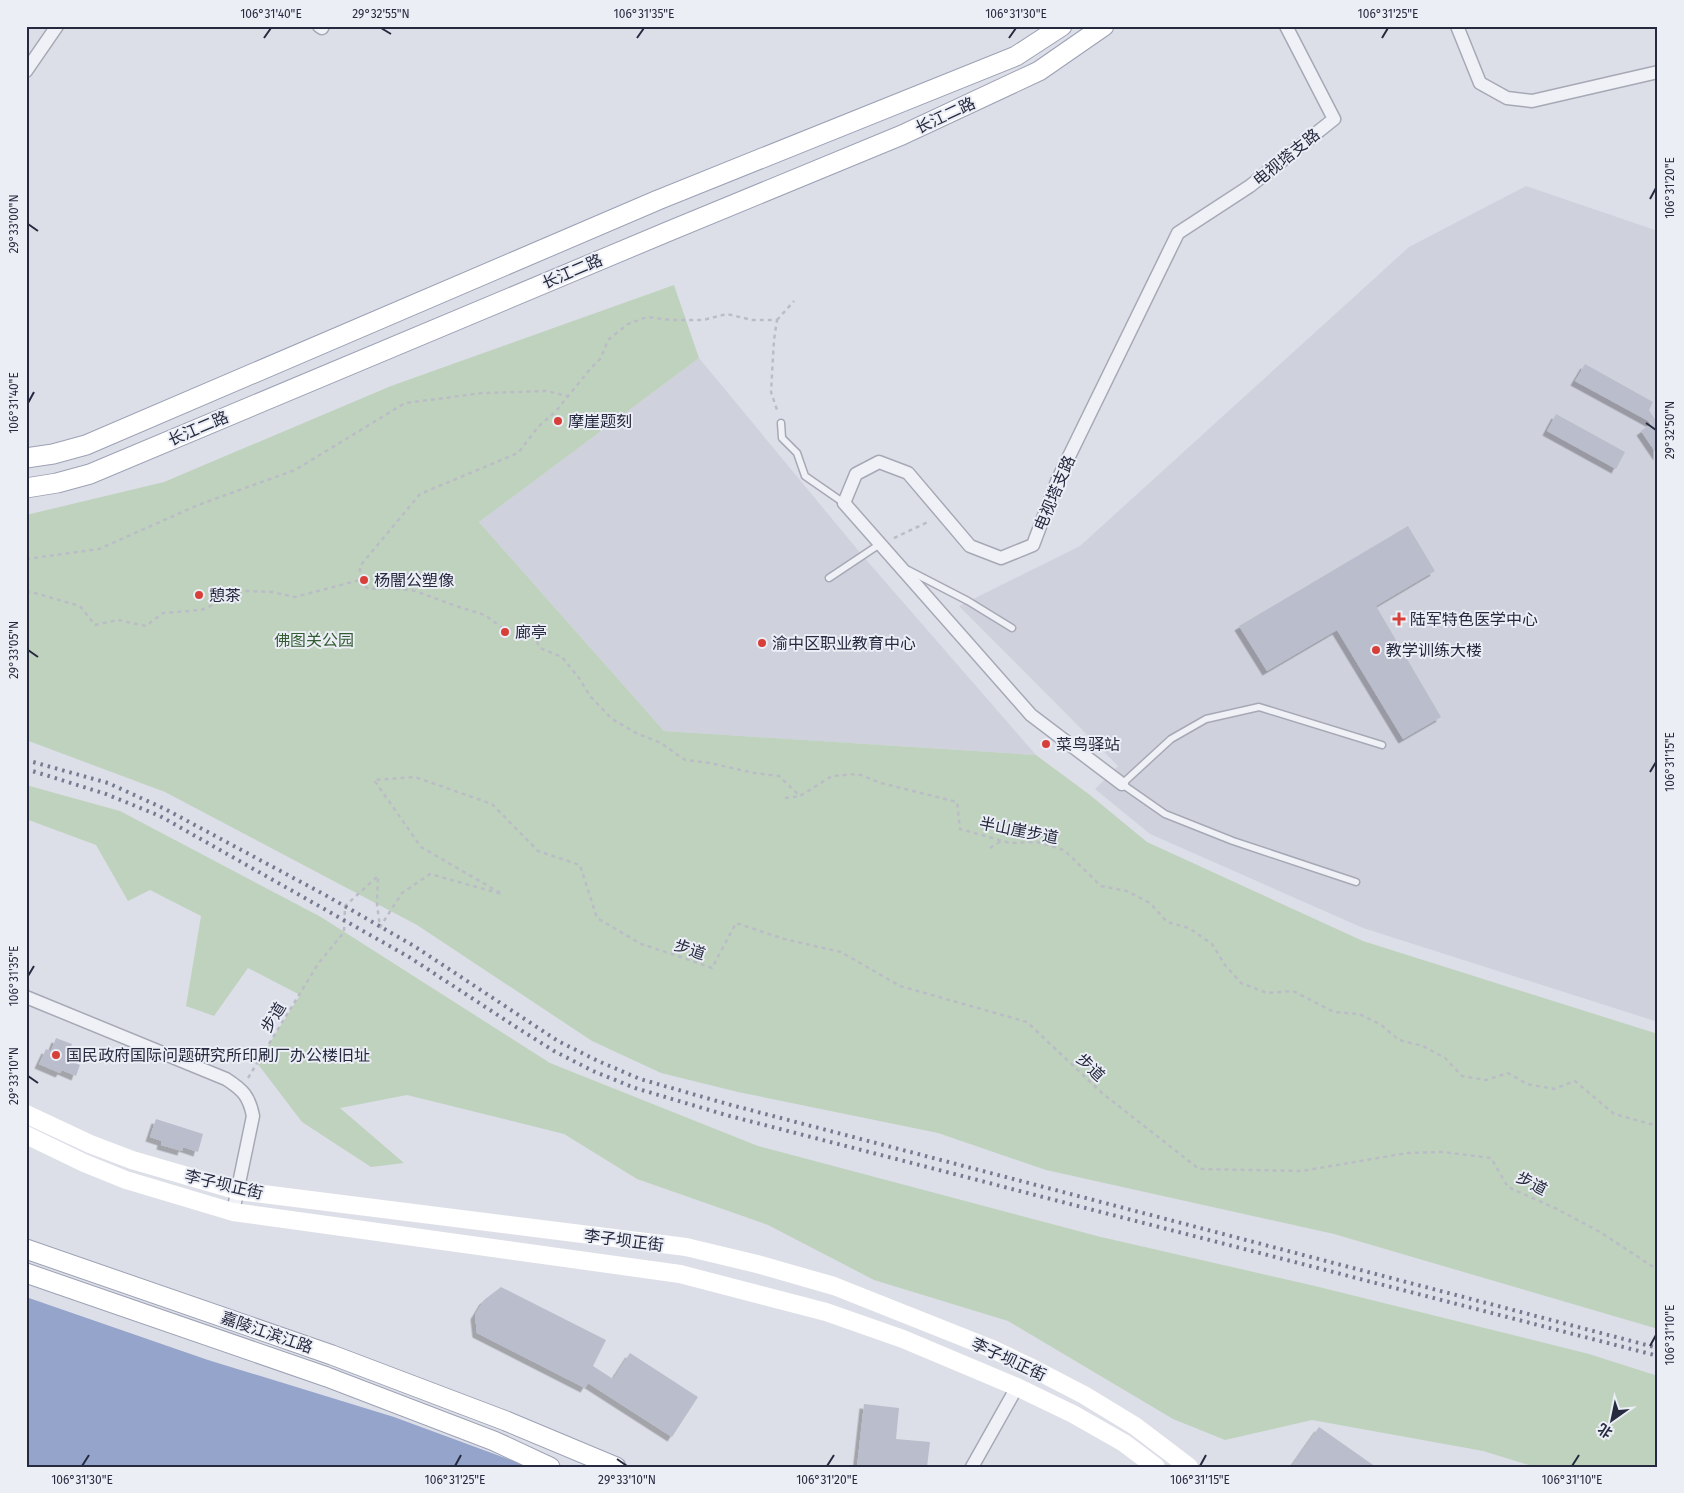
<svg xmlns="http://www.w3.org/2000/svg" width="1684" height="1493" viewBox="0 0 1684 1493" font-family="'Fira Sans','Noto Sans SC',sans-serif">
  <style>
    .built { fill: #cfd1dd }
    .green { fill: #bfd2be }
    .water { fill: #95a4cb }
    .building { fill: #babdcb; filter: url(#shadow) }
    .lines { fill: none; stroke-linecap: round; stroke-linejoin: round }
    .service-casing { stroke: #a6a9b5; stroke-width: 9 }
    .minor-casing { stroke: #a6a9b5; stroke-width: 15 }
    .primary-casing { stroke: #9ca1b4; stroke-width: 21 }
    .path { stroke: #bbbdc6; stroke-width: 2.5; stroke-dasharray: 4 4; stroke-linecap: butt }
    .service { stroke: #f0f1f6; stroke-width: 6 }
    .minor { stroke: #f0f1f6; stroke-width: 12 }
    .secondary { stroke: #fff; stroke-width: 18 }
    .primary { stroke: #fff; stroke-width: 19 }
    .rail { stroke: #767b92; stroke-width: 4; stroke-dasharray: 2.5 5; stroke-linecap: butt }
    .ticks { fill: none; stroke: #262a3f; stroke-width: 2 }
    .poi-dot { fill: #d64039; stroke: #eceef6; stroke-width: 2 }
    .labels { text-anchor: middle; stroke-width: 4; stroke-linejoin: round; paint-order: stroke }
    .street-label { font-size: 16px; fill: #262a3f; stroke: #eceef6 }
    .poi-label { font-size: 16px; fill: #262a3f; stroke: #eceef6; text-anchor: start }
    .park-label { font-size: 16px; fill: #325c32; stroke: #eceef6 }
    .neatline { fill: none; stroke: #262a3f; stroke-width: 2 }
    .ticks-label { font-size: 12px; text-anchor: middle; fill: #262a3f }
  </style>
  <defs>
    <filter id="shadow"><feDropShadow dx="-4.5" dy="4.5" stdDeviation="0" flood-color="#0004"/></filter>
  </defs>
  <rect width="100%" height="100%" fill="#dddfe8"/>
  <g class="built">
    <path d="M1526,186L1658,231V1022L1363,928L1150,834L1095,789L1118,766L959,606L1080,546L1409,247Z"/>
    <path d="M699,358L862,555L1036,755L664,731L479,522Z"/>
  </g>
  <g class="green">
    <path d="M674,285L699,358L479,522L664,731L1036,755L1090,795L1147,842L1363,941L1658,1034V1329L1334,1234L1046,1170L938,1133L738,1092L661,1073L592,1041L417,925L165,792L26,740V515L164,482L391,386Z"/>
    <path d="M26,785L120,811L321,917L550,1063L758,1146L1101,1237L1315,1286L1589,1354L1658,1376V1467H1535L1483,1451L1312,1420L1225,1440L1173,1419L1008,1321L874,1280L768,1225L637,1179L564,1134L407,1095L340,1108L404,1163L371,1167L302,1122L257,1063L300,995L248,968L214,1016L186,1006L201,916L150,890L128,901L96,845L26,819Z"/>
  </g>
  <path class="water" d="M26,1297L208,1360L394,1417L530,1467H26Z"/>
  <g class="building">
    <path d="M1585,364L1653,402L1649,410L1656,421L1658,420V456L1641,431L1652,423L1575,381Z"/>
    <path d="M1556,414L1625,452L1616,469L1547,431Z"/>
    <path d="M1408,526L1435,571L1376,606L1441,717L1403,739L1337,630L1267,671L1239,626Z"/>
    <path d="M56,1038L72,1044L66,1059L80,1065L76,1076L62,1070L60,1073L39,1064L46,1049L51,1051Z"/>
    <path d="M156,1119L203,1134L198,1152L183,1147L182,1151L161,1145L162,1141L150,1137Z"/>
    <path d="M501,1287L606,1340L593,1366L613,1379L630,1353L698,1397L672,1437L588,1383L585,1388L477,1333L475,1315L484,1300Z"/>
    <path d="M864,1404L899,1408L896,1439L930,1442L927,1467H857Z"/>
    <path d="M1319,1427L1376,1467H1291Z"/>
  </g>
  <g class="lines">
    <g class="service-casing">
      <g id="service">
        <path d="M781,423L782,438L797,453L805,476L844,503"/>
        <path d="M908,570L968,601L1012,628"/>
        <path d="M829,578L880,544"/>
        <path d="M1356,882L1233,841L1165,814L1122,784L1171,739L1206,719L1259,707L1382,745"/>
      </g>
    </g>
    <g class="minor-casing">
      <g id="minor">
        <path d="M319,26L322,28L323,26"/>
        <path d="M1457,26L1480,83L1507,98L1532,101L1658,72"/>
        <path d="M26,71L57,26"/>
        <path d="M1122,784L1031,715L844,503L856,474L879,462L908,473L970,546L1001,558L1033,545L1058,479L1178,233L1250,186L1334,119L1286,26"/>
        <path d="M26,997L226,1079C243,1090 249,1096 253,1116L233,1212"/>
        <path d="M972,1467L1017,1387"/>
      </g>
    </g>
    <g class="primary-casing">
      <g id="primary">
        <path d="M26,458L53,454L86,445L658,200L1016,56L1062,26"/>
        <path d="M26,488L57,483L90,474L667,232L902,135L1039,71L1104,26"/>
        <path d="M26,1249L332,1355L506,1421L616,1467"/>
        <path d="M26,1273L327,1377L494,1441L550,1467"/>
      </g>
    </g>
    <g class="path">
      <path d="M777,320L794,301"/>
      <path d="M894,538L930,521"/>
      <path d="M26,559L99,549L198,505L295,470L405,403L483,393L546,391L568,396"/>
      <path d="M360,580L368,589L392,588L415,591L459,607L485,615L505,630L529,626L540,648L562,657L579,678L590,696L612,719L636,733L661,743L685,760L710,763L754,773L779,776L800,796L832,776L858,774L881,783L957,802L960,829L1010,843L1037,842L1064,850L1101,886L1127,891L1150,903L1167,922L1189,928L1212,944L1225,965L1241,983L1267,993L1293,991L1334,1012L1359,1014L1380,1024L1399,1040L1423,1046L1445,1058L1462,1076L1486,1080L1508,1073L1527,1084L1554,1089L1575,1081L1614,1114L1658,1126"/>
      <path d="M360,580V566L420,494L518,453L538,427L556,411L591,368L601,358L608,340L628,324L647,317L672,320H703L727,314L752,320H777L774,340L771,392L778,413"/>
      <path d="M26,592H31L80,606L95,625L118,620L146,626L163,613L201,610L247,591L272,592L295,597L360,580"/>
      <path d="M785,798L800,796"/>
      <path d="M990,848L1001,841"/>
      <path d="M248,1078L318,964L344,932L345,906L378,876L377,904L380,927L402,893L430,874L502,894L421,847L374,780L415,777L492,804L538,851L580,865L597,918L641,944L672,954L712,968L736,923L784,939L841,952L900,986L1027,1022L1102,1093L1199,1169L1302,1171L1407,1153L1443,1152L1491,1158L1508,1187L1557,1209L1600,1232L1658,1270"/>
    </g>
    <use href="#service" class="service"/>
    <use href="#minor" class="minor"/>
    <g class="secondary">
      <path d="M26,1114L90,1144L132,1160L239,1191L686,1247L757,1264L834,1286L990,1348L1032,1368L1084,1395L1135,1426L1189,1467"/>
      <path d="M26,1135L84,1163L126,1180L233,1212L680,1274L826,1312L903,1339L1017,1387L1073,1414L1124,1443L1156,1467"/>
    </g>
    <use href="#primary" class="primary"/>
    <g class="rail">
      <path d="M26,760L108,783L165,809L327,896L414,946L558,1041L598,1061L640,1079L731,1105L1658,1348"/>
      <path d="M26,769L106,794L160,816L409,957L516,1027L554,1051L593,1071L635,1088L726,1115L1658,1356"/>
    </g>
  </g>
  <path class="ticks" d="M381,28L391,34M264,38L271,28M637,38L644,28M1009,38L1016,28M1382,38L1388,28M1650,199L1656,188M28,224L38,231M28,403L34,392M1646,423L1656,430M28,650L38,657M1650,772L1656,762M28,976L34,966M28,1076L38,1083M1650,1346L1656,1335M617,1459L627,1466M82,1466L89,1455M455,1466L461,1455M827,1466L834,1455M1200,1466L1206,1455M1572,1466L1579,1455"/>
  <g class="poi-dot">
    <circle cx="558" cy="421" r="5"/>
    <circle cx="364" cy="580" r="5"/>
    <circle cx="199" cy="595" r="5"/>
    <path d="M1396.5 611.5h5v5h5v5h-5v5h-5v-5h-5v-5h5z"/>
    <circle cx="505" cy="632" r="5"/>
    <circle cx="762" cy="643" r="5"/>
    <circle cx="1376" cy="650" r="5"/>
    <circle cx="1046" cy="744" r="5"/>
    <circle cx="56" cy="1055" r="5"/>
  </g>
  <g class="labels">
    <g class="street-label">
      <text transform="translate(945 115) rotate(-25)" y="6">长江二路</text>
      <text transform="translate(1286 157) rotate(-39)" y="6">电视塔支路</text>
      <text transform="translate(572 271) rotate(-23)" y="6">长江二路</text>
      <text transform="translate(198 428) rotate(-23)" y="6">长江二路</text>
      <text transform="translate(1054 493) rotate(-67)" y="6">电视塔支路</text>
      <text transform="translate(1019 830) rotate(11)" y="6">半山崖步道</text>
      <text transform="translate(690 949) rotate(19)" y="6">步道</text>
      <text transform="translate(273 1017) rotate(-58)" y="6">步道</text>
      <text transform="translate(1091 1067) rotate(44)" y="6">步道</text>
      <text transform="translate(1532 1183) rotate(28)" y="6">步道</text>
      <text transform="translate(224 1184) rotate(13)" y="6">李子坝正街</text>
      <text transform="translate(624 1240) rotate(7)" y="6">李子坝正街</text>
      <text transform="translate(267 1332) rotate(19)" y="6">嘉陵江滨江路</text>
      <text transform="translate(1009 1359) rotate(25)" y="6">李子坝正街</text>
    </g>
    <g class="poi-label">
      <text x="568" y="427">摩崖题刻</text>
      <text x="374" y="586">杨闇公塑像</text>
      <text x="209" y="601">憩茶</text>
      <text x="1410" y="625">陆军特色医学中心</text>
      <text x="515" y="638">廊亭</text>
      <text x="772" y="649">渝中区职业教育中心</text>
      <text x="1386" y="656">教学训练大楼</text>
      <text x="1056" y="750">菜鸟驿站</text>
      <text x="66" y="1061">国民政府国际问题研究所印刷厂办公楼旧址</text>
    </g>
    <g class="park-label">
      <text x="314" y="646">佛图关公园</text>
    </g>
  </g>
  <rect width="1684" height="1493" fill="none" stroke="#eceef6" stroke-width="55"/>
  <g transform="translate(1612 1420) rotate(213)" stroke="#eceef6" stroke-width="4" paint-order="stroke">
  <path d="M0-4L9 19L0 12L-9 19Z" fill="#262a3f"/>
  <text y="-8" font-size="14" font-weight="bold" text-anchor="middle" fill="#262a3f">北</text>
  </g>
  <rect x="28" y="28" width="1628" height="1438" class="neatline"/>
  <g class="ticks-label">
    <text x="271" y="18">106°31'40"E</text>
    <text x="381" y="18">29°32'55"N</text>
    <text x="644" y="18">106°31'35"E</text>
    <text x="1016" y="18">106°31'30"E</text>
    <text x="1388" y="18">106°31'25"E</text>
    <text transform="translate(1670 188) rotate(-90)" y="4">106°31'20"E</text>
    <text transform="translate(14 224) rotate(-90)" y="4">29°33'00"N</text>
    <text transform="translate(14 403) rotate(-90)" y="4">106°31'40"E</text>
    <text transform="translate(1670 430) rotate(-90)" y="4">29°32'50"N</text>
    <text transform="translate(14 650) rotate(-90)" y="4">29°33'05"N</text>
    <text transform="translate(1670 762) rotate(-90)" y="4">106°31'15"E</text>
    <text transform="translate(14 976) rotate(-90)" y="4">106°31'35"E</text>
    <text transform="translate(14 1076) rotate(-90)" y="4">29°33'10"N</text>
    <text transform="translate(1670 1335) rotate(-90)" y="4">106°31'10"E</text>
    <text x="82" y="1484">106°31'30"E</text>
    <text x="455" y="1484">106°31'25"E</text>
    <text x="627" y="1484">29°33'10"N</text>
    <text x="827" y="1484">106°31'20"E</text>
    <text x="1200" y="1484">106°31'15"E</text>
    <text x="1572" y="1484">106°31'10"E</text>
  </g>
</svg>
